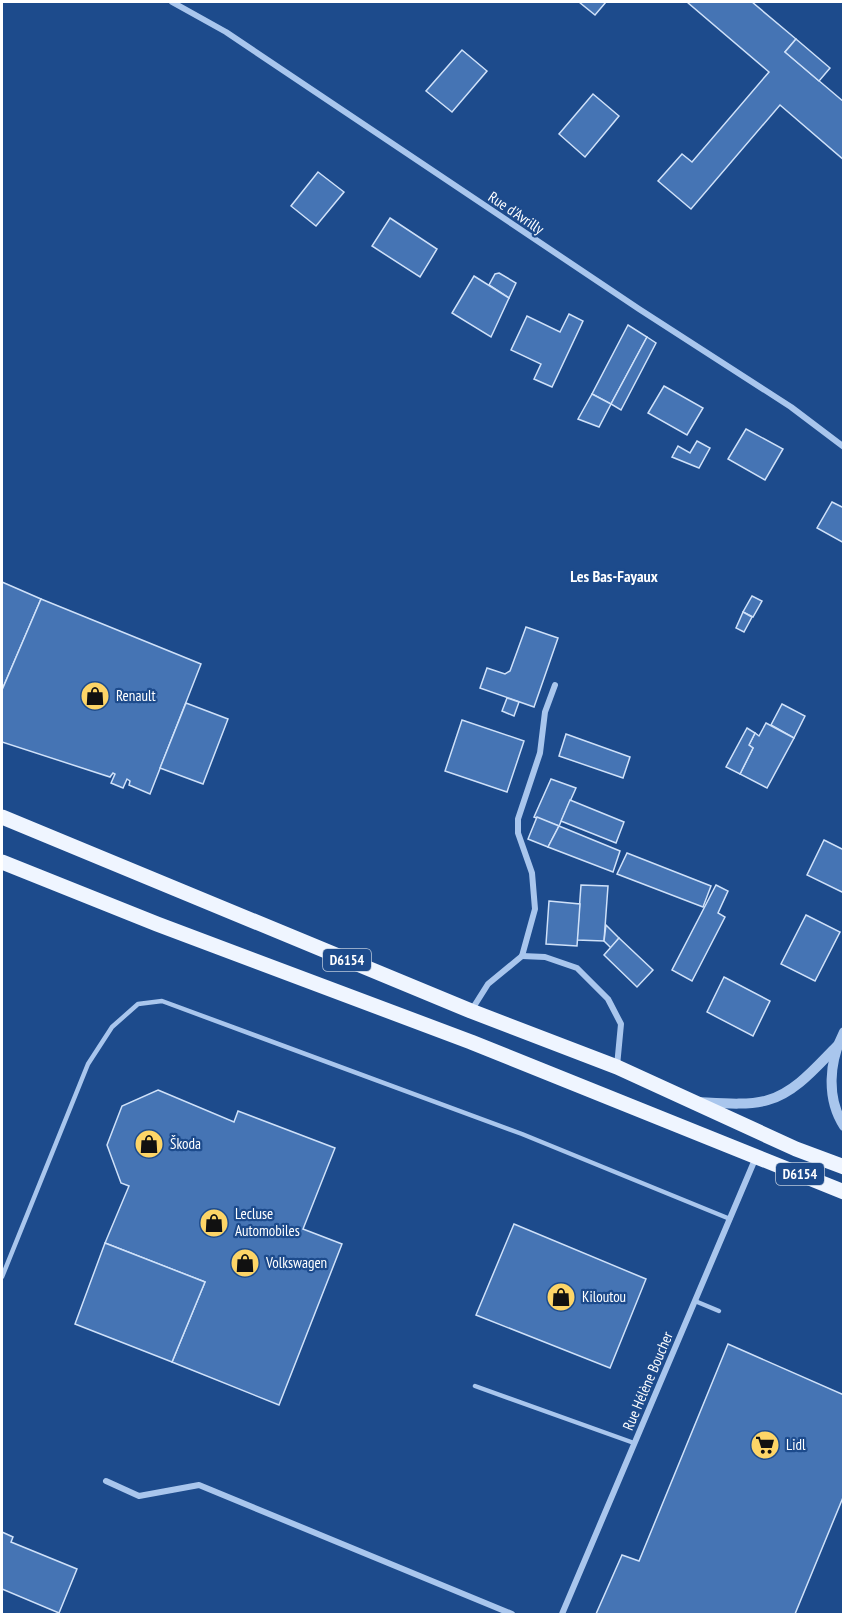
<svg xmlns="http://www.w3.org/2000/svg" width="845" height="1616" viewBox="0 0 845 1616" font-family="'PT Sans Narrow',sans-serif">
  <style>
    .building { fill: #4574b4; stroke: #cfe1f9; stroke-width: 1.5 }
    .lines { fill: none; stroke-linecap: round; stroke-linejoin: round }
    .service { stroke: #a9c6ed; stroke-width: 4.5 }
    .minor { stroke: #a9c6ed; stroke-width: 6 }
    .tertiary { stroke: #a9c6ed; stroke-width: 10 }
    .primary { stroke: #eff5ff; stroke-width: 15 }
    .labels { text-anchor: middle; stroke-width: 4.5; stroke-linejoin: round; paint-order: stroke }
    .shield { fill: #1d4b8c; stroke: #bbc9dc; stroke-width: 1.5 }
    .shield-label { font-size: 14px; font-weight: bold; fill: #fff }
    .street-label { font-size: 15px; fill: #fff; stroke: #1d4b8c }
    .poi-label { font-size: 15px; fill: #fff; stroke: #1d4b8c; text-anchor: start }
    .neighbourhood-label { font-size: 16px; font-weight: bold; fill: #fff; stroke: #1d4b8c }
  </style>
  <rect width="100%" height="100%" fill="#1d4b8c"/>
  <g class="building">
    <path d="M579,2H606L595,15Z"/>
    <path d="M687,2H752L796,39L785,52L844,102V160L780,105L691,209L658,181L682,154L692,162L769,72Z"/>
    <path d="M796,39L830,68L819,81L785,52Z"/>
    <path d="M462,50L487,71L452,112L426,91Z"/>
    <path d="M593,94L619,116L585,157L559,134Z"/>
    <path d="M318,172L344,192L316,226L291,206Z"/>
    <path d="M390,218L437,249L420,277L372,246Z"/>
    <path d="M499,273L516,283L509,298L489,285L495,274Z"/>
    <path d="M474,276L509,298L491,337L452,313Z"/>
    <path d="M569,314L583,321L552,387L534,379L541,364L511,350L527,316L560,332Z"/>
    <path d="M628,325L647,337L611,404L592,394Z"/>
    <path d="M647,337L656,343L621,410L611,404Z"/>
    <path d="M664,386L703,408L687,435L648,413Z"/>
    <path d="M592,394L611,404L599,427L578,419Z"/>
    <path d="M746,429L783,449L765,480L728,459Z"/>
    <path d="M697,441L710,448L699,468L672,457L678,446L690,453Z"/>
    <path d="M832,502L844,508V543L817,528Z"/>
    <path d="M2,582L41,599L2,690Z"/>
    <path d="M752,596L762,601L753,617L743,612Z"/>
    <path d="M41,599L201,664L150,794L129,785L130,781L127,779L123,788L111,783L115,774L113,773L110,777L2,742V690Z"/>
    <path d="M743,612L752,617L744,632L736,628Z"/>
    <path d="M526,627L558,638L534,707L480,688L487,668L505,674L510,671Z"/>
    <path d="M507,698L519,702L514,716L502,711Z"/>
    <path d="M186,703L228,719L203,784L160,768Z"/>
    <path d="M782,704L805,716L794,738L771,725Z"/>
    <path d="M462,720L524,741L507,792L445,771Z"/>
    <path d="M766,723L794,738L767,788L740,774L753,748L749,745L755,733L759,736Z"/>
    <path d="M747,728L755,733L749,745L753,748L740,774L726,767Z"/>
    <path d="M566,734L630,757L623,778L559,756Z"/>
    <path d="M551,779L576,788L559,826L534,817Z"/>
    <path d="M570,800L624,822L616,843L561,821Z"/>
    <path d="M537,817L559,826L548,847L528,839Z"/>
    <path d="M559,826L620,851L613,872L548,847Z"/>
    <path d="M824,840L844,850V893L807,875Z"/>
    <path d="M627,853L711,886L703,907L617,874Z"/>
    <path d="M581,885L608,886L604,941L577,940Z"/>
    <path d="M716,885L728,891L718,913L725,917L692,981L672,970Z"/>
    <path d="M549,901L580,904L577,946L546,944Z"/>
    <path d="M806,915L840,932L815,981L781,964Z"/>
    <path d="M606,925L619,938L611,948L604,941Z"/>
    <path d="M619,938L653,970L637,987L604,955Z"/>
    <path d="M724,977L770,1001L753,1036L707,1012Z"/>
    <path d="M158,1090L234,1122L238,1111L335,1148L303,1229L342,1244L279,1405L172,1362L205,1282L105,1243L129,1186L121,1183L107,1145L122,1106Z"/>
    <path d="M514,1224L646,1279L610,1368L476,1315Z"/>
    <path d="M105,1243L205,1282L172,1362L75,1324Z"/>
    <path d="M728,1344L844,1395V1495L795,1614H596L622,1555L639,1561Z"/>
    <path d="M2,1532L13,1537L11,1542L77,1569L59,1613L2,1589Z"/>
  </g>
  <g class="lines">
    <g class="service">
      <path d="M2,1277L88,1064L112,1027L138,1004L162,1001L522,1134L730,1219"/>
      <path d="M695,1301L719,1311"/>
      <path d="M475,1386L634,1443"/>
    </g>
    <g class="minor">
      <path d="M172,2L226,32L639,309L791,407L844,447"/>
      <path d="M522,956L545,957L577,968L608,999L621,1024L617,1066"/>
      <path d="M471,1011L488,984L522,956L535,909L532,873L518,833V819L540,753L545,712L555,685"/>
      <path d="M106,1481L139,1496L199,1485L512,1614"/>
      <path d="M562,1614L756,1157"/>
    </g>
    <g class="tertiary">
      <path d="M844,1032C829,1061 826,1098 844,1126"/>
      <path d="M698,1102C718,1103 749,1106 768,1100C796,1092 817,1066 837,1046"/>
    </g>
    <g class="primary">
      <path d="M2,817L471,1011L617,1067L796,1149L844,1167"/>
      <path d="M2,862L157,924L471,1042L844,1192"/>
    </g>
  </g>
  <defs>
    <g id="shop-disc" transform="scale(1.5)"><circle r="9.5" fill="#fdd567" stroke="#1d4b8c"/><path d="M-5-2.5h2.3a2.7 3.5 0 0 1 5.4 0H5L5.5 6h-11ZM-1.5-2.5h3a1.5 2.3 0 0 0-3 0Z" fill="#111"/></g>
    <g id="supermarket-disc" transform="scale(1.5)"><circle r="9.5" fill="#fdd567" stroke="#1d4b8c"/><path d="M-6-5.5h2.5l.6 2H6L4.5 2H-2.5L-4.4-4H-6ZM-1.5 3.2a1.3 1.3 0 1 0 .1 0ZM3 3.2a1.3 1.3 0 1 0 .1 0Z" fill="#111"/></g>
  </defs>
  <g fill-rule="evenodd">
    <use href="#shop-disc" x="95" y="696"/>
    <use href="#shop-disc" x="149" y="1144"/>
    <use href="#shop-disc" x="214" y="1223"/>
    <use href="#shop-disc" x="245" y="1263"/>
    <use href="#shop-disc" x="561" y="1297"/>
    <use href="#supermarket-disc" x="765" y="1445"/>
  </g>
  <g class="labels">
    <g class="shield">
      <rect x="323" y="949" width="48" height="22" rx="4.5"/>
      <rect x="776" y="1163" width="48" height="22" rx="4.5"/>
    </g>
    <g class="shield-label">
      <text x="347" y="965">D6154</text>
      <text x="800" y="1179">D6154</text>
    </g>
    <g class="street-label">
      <text transform="translate(516 213) rotate(34)" y="5">Rue d'Avrilly</text>
      <text transform="translate(648 1381) rotate(-67)" y="5">Rue Hélène Boucher</text>
    </g>
    <g class="poi-label">
      <text x="116" y="701">Renault</text>
      <text x="170" y="1149">Škoda</text>
      <text x="235" y="1219">Lecluse<tspan x="235" dy="17">Automobiles</tspan></text>
      <text x="266" y="1268">Volkswagen</text>
      <text x="582" y="1302">Kiloutou</text>
      <text x="786" y="1450">Lidl</text>
    </g>
    <g class="neighbourhood-label">
      <text x="614" y="582">Les Bas-Fayaux</text>
    </g>
  </g>
  <rect width="845" height="1616" fill="none" stroke="#ffffff" stroke-width="6"/>
</svg>
